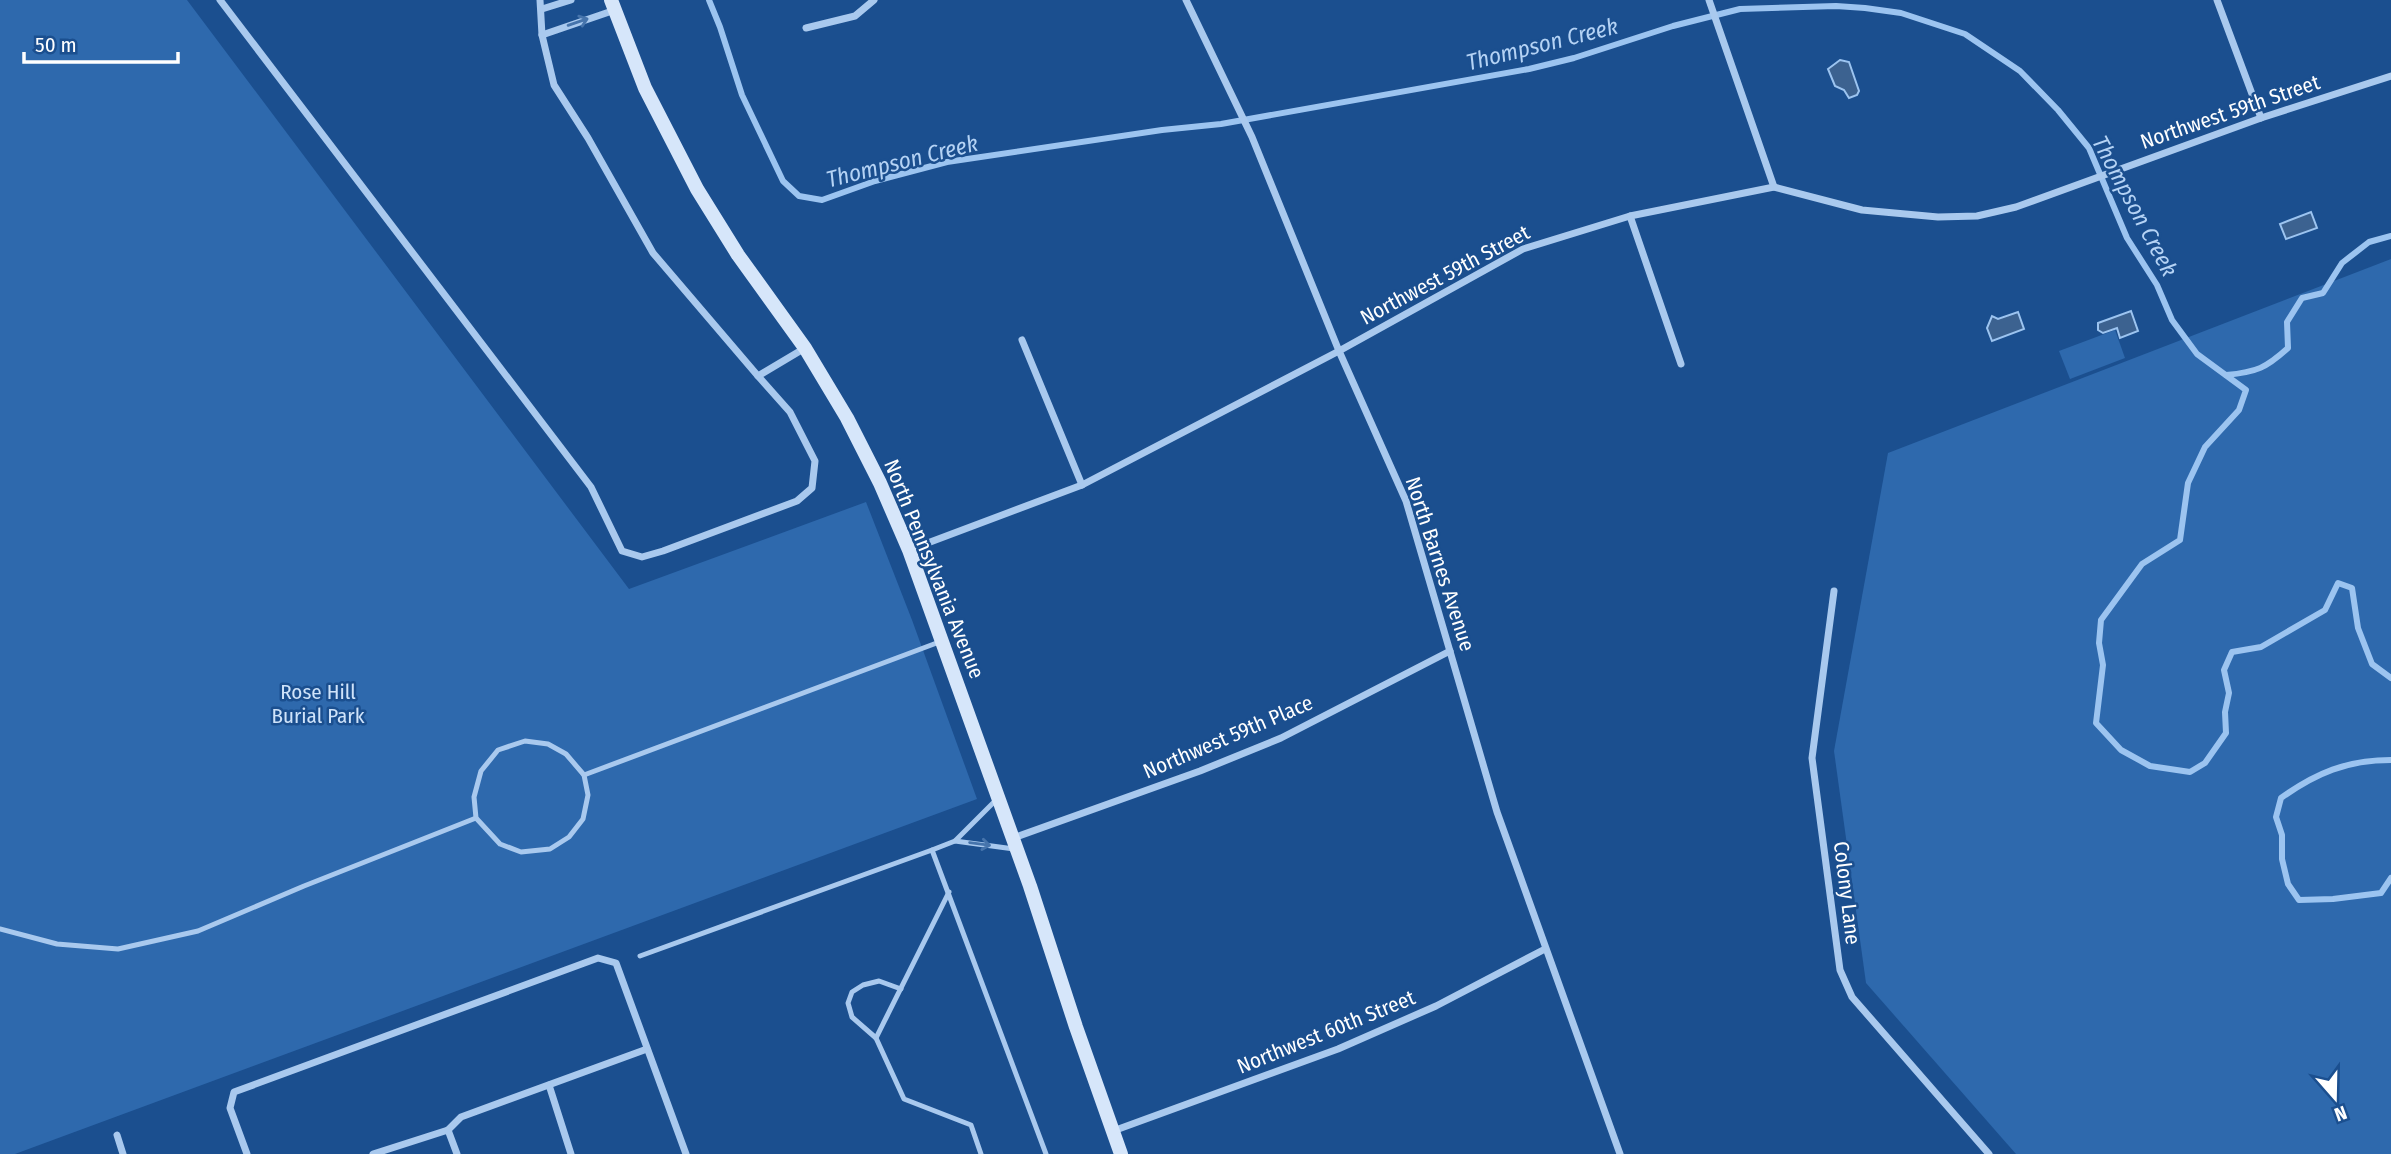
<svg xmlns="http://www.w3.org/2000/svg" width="2391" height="1154" viewBox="0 0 2391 1154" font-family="'Fira Sans Condensed',sans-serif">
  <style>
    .green { fill: #2e69ad }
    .water { fill: #3c6290; stroke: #9cc4f0; stroke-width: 2 }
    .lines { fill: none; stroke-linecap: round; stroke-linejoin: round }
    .stream { stroke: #9cc4f0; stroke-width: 6 }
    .service { stroke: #a9c9ee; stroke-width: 5 }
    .minor { stroke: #a9c9ee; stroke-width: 7 }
    .secondary { stroke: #d6e6fa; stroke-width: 14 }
    .oneway { stroke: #4674ac }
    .labels { text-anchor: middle; stroke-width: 5; stroke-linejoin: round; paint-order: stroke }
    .street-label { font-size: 21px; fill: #fff; stroke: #1b4f8f }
    .park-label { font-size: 21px; fill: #cfe3fa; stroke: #1b4f8f }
    .water-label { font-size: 23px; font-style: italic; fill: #b5d3f5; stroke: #1b4f8f }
  </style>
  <rect width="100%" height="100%" fill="#1b4f8f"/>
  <g class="green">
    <path d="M0,0H187L629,589L866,502L912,620L977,799L15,1154H0Z"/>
    <path d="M2391,259V1154H2016L1866,983L1834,751L1888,453Z"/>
    <path d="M2115,330L2125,358L2070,379L2059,351Z"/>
  </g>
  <g class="water">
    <path d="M1840,60L1849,62L1859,91L1857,95L1849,98L1844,90L1835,86L1828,69Z"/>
    <path d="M2311,212L2317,228L2286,239L2280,224Z"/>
    <path d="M2131,311L2138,331L2120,338L2117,328L2103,333L2098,330V323Z"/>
    <path d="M2018,312L2024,329L1992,341L1987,328L1992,316L1998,319Z"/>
  </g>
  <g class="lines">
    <g class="stream">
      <path d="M709,0L720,27L742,95L783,181L799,196L822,200L875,181L947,162L1162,130L1221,124L1529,69L1574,58L1673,26L1740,9L1836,6L1865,8L1901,13L1965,34L2020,71L2058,110L2089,148L2127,238L2157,285L2172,320L2197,354L2246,390L2239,410L2205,447L2188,483L2180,540L2142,564L2101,620L2099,643L2103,665L2096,723L2121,750L2150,766L2190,772L2205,763L2226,733L2225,712L2229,693L2224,670L2232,652L2261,647L2325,610L2338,583L2352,588L2358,628L2372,664L2391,678"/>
      <path d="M2226,375C2257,372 2266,368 2288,348L2287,322L2302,298L2323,293L2342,263L2369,242L2391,236"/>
      <path d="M2391,760C2347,760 2316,773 2281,798L2276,817L2282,835V859L2288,884L2299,900L2333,899L2381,893L2391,878"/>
    </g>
    <g class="service">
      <path d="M525,741L548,744L566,754L584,775L588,795L583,819L569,837L550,849L521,852L500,844L476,818L474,797L481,771L498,750Z"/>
      <path d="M584,775L942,641"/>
      <path d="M996,800L955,841L1014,849"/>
      <path d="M955,841L932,850L1046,1154"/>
      <path d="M0,929L57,944L118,949L198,931L304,886L476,818"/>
      <path d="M640,956L932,850"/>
      <path d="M901,989L879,981L863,985L852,992L848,1003L852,1017L876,1038L904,1099L971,1125L981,1154"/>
      <path d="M876,1038L949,892"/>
    </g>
    <g class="minor">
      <path d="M220,0L591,487L622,551L642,557L663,551L797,501L812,488L815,461L790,412L758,376L805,348"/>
      <path d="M540,0L542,35L554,85L588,138L653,253L758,376"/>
      <path d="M1186,0L1252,137L1339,351L1406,501L1497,812L1620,1154"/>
      <path d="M1709,0L1774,187"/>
      <path d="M2217,0L2261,118"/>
      <path d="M542,9L571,0"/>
      <path d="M806,28L855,16L874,0"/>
      <path d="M542,35L615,10"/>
      <path d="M1630,216L1681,364"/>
      <path d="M1022,340L1082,485"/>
      <path d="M909,550L1082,485L1339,351L1523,249L1630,216L1774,187L1862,210L1938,217L1977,216L2016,207L2261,118L2391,76"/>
      <path d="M1834,591L1812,758L1840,970L1852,997L1989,1154"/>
      <path d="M1013,838L1200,771L1281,738L1450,651"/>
      <path d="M549,1085L571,1154"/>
      <path d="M1113,1131L1338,1049L1436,1006L1545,949"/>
      <path d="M117,1135L123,1154"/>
      <path d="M247,1154L230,1108L234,1092L598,958L616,963L686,1154"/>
      <path d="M373,1154L448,1130"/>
      <path d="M457,1154L448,1130L461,1117L647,1049"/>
    </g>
    <path class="secondary" d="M611,0L645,88L697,189L738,255L805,348L847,418L880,483L909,550L1030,886L1076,1027L1121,1154"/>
  </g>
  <defs><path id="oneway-shaft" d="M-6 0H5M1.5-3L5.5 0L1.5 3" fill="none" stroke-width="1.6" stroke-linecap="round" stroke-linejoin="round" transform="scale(1.75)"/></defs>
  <g class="oneway">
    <use href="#oneway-shaft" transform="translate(578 22) rotate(-19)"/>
    <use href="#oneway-shaft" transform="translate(980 844) rotate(8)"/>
  </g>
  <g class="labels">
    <g class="street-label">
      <text transform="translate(2230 112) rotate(-19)" y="7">Northwest 59th Street</text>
      <text transform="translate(1445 275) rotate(-28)" y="7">Northwest 59th Street</text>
      <text transform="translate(1440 564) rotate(72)" y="7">North Barnes Avenue</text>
      <text transform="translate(934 569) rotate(68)" y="7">North Pennsylvania Avenue</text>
      <text transform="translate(1228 737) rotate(-23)" y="7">Northwest 59th Place</text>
      <text transform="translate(1847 893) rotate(83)" y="7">Colony Lane</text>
      <text transform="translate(1326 1032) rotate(-22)" y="7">Northwest 60th Street</text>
    </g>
    <g class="park-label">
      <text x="318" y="699">Rose Hill<tspan x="318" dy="24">Burial Park</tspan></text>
    </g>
    <g class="water-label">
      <text transform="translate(1542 44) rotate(-14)" y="8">Thompson Creek</text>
      <text transform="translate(902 161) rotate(-14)" y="8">Thompson Creek</text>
      <text transform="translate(2135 206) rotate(62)" y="8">Thompson Creek</text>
    </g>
  </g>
  <g transform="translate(2335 1098) rotate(160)" stroke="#1b4f8f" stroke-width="5" paint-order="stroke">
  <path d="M0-5L12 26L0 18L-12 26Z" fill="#ffffff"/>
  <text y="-10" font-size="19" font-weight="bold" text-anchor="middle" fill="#ffffff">N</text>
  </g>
  <path d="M24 52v10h154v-10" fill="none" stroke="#ffffff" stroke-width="3.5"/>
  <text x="35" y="52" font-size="21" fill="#ffffff" stroke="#1b4f8f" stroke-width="5" paint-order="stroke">50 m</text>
</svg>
